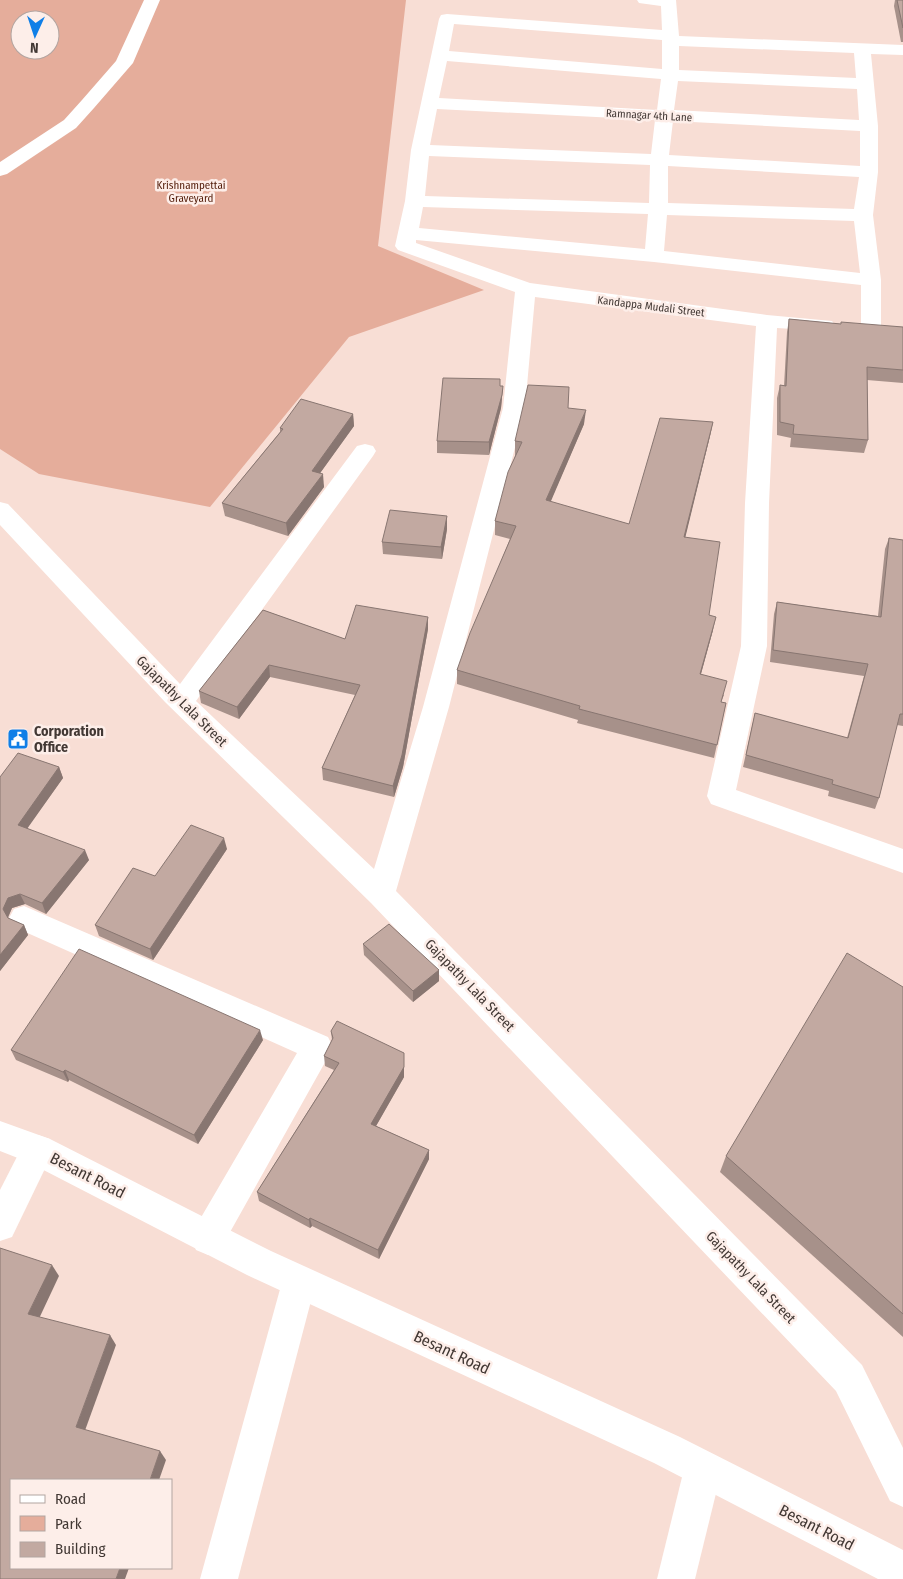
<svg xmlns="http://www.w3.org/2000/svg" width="903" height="1579" viewBox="0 0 903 1579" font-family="'Fira Sans Condensed',sans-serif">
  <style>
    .green { fill: #e5ad9b; fill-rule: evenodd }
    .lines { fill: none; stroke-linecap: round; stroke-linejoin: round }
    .minor { fill: #fff; fill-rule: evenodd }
    .secondary { fill: #fff; fill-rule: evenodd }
    .wall { fill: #a7918a }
    .shaded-wall { fill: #887671 }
    .building { fill: #c2a9a1; stroke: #887671 }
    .labels { text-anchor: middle; stroke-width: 5; stroke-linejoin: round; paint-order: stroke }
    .far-street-label { font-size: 11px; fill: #423834; stroke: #fdeee9 }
    .far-park-label { font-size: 11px; fill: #531d0a; stroke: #fdeee9 }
    .street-label { font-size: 14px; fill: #423834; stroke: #fdeee9 }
    .poi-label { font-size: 14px; font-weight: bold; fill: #423834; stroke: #fdeee9; text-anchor: start }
    .near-street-label { font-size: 16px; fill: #423834; stroke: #fdeee9 }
  </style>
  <rect width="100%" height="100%" fill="#f8ded5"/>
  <path class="green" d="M0,0H406L378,246L484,290L349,337L210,507L39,474L0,449ZM20,20H50V50H20Z"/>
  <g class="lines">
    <g class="minor">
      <path d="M144,0H160L133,63L94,108L76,128L7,174L0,176V162L64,120L82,100L116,61Z"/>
      <path d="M637,0H676L679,36L903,45V55L871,54L878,126V172L873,215L881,280V328L878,332L871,334L864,332L861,328V285L654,262L416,240V243L530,283L767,315L832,321L835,325L832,329L825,331L777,328L769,503L767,646L736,790L903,849V873L711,804L707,796L741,646L745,503L756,326L535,297L525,408L449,707L396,891L862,1365L903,1448V1507L890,1501L836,1391L371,903L165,702L0,525V502L8,504L180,684L357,446L365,444L373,446L376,451L373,456L196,701L374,869L423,707L503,408L515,292L398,250L395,246L405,201L411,150L439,19L441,15L447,14L662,30L661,6L639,3ZM454,24L662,40V69L449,51ZM679,46L854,53L856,78L679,70ZM447,61L661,79L657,110L439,98ZM678,81L857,89L859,120L674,110ZM437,109L655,120L651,154L430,145ZM673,121L860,131V166L669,155ZM429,156L650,165L649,203L425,196ZM668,166L859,177L854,209L668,203ZM423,207L648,214L645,249L419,228ZM667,215L854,221L860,273L664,251Z"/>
      <path d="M24,906L328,1037L333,1047L328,1057L220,1250L208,1255L196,1250L191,1238L196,1226L297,1053L14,927L9,918L14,909Z"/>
      <path d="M38,1135L50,1139L54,1150L12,1237L0,1241V1190L26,1139Z"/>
      <path d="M299,1265L311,1270L316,1282L238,1579H200L282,1282L287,1270Z"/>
      <path d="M703,1450L716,1456L722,1469L695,1579H657L684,1469L690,1456Z"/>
    </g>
    <path class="secondary" d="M0,1121L50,1139L271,1251L680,1437L903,1550V1579H878L654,1463L247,1275L28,1162L0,1151Z"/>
  </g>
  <g class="wall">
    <path d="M895,0H903V42H901L894,6Z"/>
    <path d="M789,319L841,324L903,327V383L867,380L868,440L864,453L790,447L791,438L777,435V398L780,385L784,386L787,332Z"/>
    <path d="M500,386L502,398L501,408L489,455L437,453V441Z"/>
    <path d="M568,408L584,424L550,502L629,524L713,422L710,436L685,537L709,615L713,630L701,674L724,695L721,702L726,703L714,758L577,723L578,720L457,684V670L510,539L495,535V521L515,456V441Z"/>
    <path d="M353,414L354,426L320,473L324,487L288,536L225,516L222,503L280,432V428Z"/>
    <path d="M447,516V529L442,559L383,554L382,542Z"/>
    <path d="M889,538L903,540V726L897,725L879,798L875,809L828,796L829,791L743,767L755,713L847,738L864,676L770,662L774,614L777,602L878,616L885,549Z"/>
    <path d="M263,610L345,639L428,617V629L403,767L394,797L323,780L322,768L355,695L270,677L239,719L201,703L199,691Z"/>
    <path d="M59,767L63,778L27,828L89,860L46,914L25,904L12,908L8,918L24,925L28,935L0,971V777Z"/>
    <path d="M227,849L153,960L99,936L95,925L155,876Z"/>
    <path d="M363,944L439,970V981L413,1002L364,955Z"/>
    <path d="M903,987V1337L720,1172L726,1156Z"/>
    <path d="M331,1031L404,1053V1077L376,1126L429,1150V1159L379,1259L312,1226L310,1228L259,1201L257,1192L334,1070L325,1066L324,1056L332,1040Z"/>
    <path d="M263,1040L198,1144L69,1080L68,1082L16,1060L11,1050Z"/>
  </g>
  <g class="shaded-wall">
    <path d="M503,386L501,408L489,455V442Z"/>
    <path d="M586,410L584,424L545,515L546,500Z"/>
    <path d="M353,414L354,426L313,483L312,471Z"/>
    <path d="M713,422L710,436L682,551L684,537Z"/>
    <path d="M323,474L324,487L288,536L286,523Z"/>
    <path d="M447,516V529L442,559L441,547Z"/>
    <path d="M428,617V629L403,767L394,797L393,786Z"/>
    <path d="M716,617L713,630L697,688L700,674Z"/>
    <path d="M269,665L270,677L239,719L237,707Z"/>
    <path d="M59,767L63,778L22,836L18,825Z"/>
    <path d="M224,838L227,849L153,960L150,949Z"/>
    <path d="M85,850L89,860L46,914L42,903Z"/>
    <path d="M20,894L25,904L12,908L7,919L3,909L8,898Z"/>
    <path d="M24,925L28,935L0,971V955Z"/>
    <path d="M439,970V981L413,1002V991Z"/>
    <path d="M260,1030L263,1040L198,1144L194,1135Z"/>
    <path d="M404,1053V1077L372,1133L371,1124Z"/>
    <path d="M65,1070L69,1080L68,1082L63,1072Z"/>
    <path d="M429,1150V1159L379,1259L378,1250Z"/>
    <path d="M310,1218L312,1226L310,1228L309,1220Z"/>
    <path d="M52,1265L59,1276L36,1325L28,1314Z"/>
    <path d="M110,1335L116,1345L83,1436L76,1427Z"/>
    <path d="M160,1451L166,1460L159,1480H150Z"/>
    <path d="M120,1568H129L125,1579H116Z"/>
  </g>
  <g class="building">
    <path d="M897,0H903V28Z"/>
    <path d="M789,319L841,324V322L903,327V370L867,367L868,440L793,434L794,425L780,422V385L786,386Z"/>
    <path d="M443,378L500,379V386H503L502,395L489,442L437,441Z"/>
    <path d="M528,385L569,387L568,408L586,410L546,500L629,524L660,418L713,422L684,537L720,542L709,615L716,617L700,674L727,681L721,702L726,703L717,745L579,709L580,706L457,670L470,633L516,526L495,521L508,472L522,442L515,441Z"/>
    <path d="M301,399L353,414L312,471L323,474L286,523L222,503L283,429L280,428Z"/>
    <path d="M390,510L447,516L441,547L382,542Z"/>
    <path d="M889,538L903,540V714H900L879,798L832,784L833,780L746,755L755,713L848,738L868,664L773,650L777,602L881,617Z"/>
    <path d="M356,605L428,617L402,755L393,786L322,768L360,685L269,665L237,707L199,691L263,610L345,639Z"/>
    <path d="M18,753L59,767L18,825L85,850L42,903L20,894L8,898L3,909L8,918L24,925L0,955V777Z"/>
    <path d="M191,825L224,838L150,949L95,925L133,868L155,876Z"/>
    <path d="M389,924L439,970L413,991L363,944Z"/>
    <path d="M79,949L260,1030L194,1135L65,1070L63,1072L11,1050Z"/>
    <path d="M847,953L903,987V1314L726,1156Z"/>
    <path d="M337,1021L404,1053V1067L371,1124L429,1150L378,1250L310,1218L309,1220L257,1192L339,1063L324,1056L333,1038L331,1031Z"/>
    <path d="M0,1248L52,1265L28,1314L110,1335L76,1427L160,1451L150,1480H11V1568H120L116,1579H0Z"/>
  </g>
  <defs>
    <g id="civic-square" transform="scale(1.125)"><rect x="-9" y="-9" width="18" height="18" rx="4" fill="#107fe7" stroke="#fdeee9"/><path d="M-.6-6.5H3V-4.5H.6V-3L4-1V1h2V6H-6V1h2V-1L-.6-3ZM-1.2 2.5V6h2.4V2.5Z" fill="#fff"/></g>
  </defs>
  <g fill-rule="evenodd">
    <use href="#civic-square" x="18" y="739"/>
  </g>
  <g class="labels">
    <g class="far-street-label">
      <text transform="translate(649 115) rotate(3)" y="4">Ramnagar 4th Lane</text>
      <text transform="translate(651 306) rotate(7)" y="4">Kandappa Mudali Street</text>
    </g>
    <g class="far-park-label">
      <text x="191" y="189">Krishnampettai<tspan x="191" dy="13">Graveyard</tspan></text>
    </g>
    <g class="street-label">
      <text transform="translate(182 701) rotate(45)" y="5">Gajapathy Lala Street</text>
      <text transform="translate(470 985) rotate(46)" y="5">Gajapathy Lala Street</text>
      <text transform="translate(751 1277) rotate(46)" y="5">Gajapathy Lala Street</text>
    </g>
    <g class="poi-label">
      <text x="34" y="736">Corporation<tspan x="34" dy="16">Office</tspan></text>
    </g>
    <g class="near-street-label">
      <text transform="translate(88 1175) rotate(27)" y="6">Besant Road</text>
      <text transform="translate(452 1352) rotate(25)" y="6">Besant Road</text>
      <text transform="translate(817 1527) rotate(27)" y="6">Besant Road</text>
    </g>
  </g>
  <rect x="10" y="1479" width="162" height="90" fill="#fdeee9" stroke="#b2a5a1"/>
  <rect x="20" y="1495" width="25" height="8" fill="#ffffff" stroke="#b2a5a1"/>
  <text x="55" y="1504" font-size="15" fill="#423834">Road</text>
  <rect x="20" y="1516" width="25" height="15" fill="#e5ad9b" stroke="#b2a5a1"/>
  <text x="55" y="1529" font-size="15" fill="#423834">Park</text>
  <rect x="20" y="1542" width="25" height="15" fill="#c2a9a1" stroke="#b2a5a1"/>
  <text x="55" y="1554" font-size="15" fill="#423834">Building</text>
  <g transform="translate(35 35) rotate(183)"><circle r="24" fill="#fdeee9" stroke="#b2a5a1"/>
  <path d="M0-4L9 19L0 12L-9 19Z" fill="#107fe7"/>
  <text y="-8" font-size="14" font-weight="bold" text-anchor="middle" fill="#423834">N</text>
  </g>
</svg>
